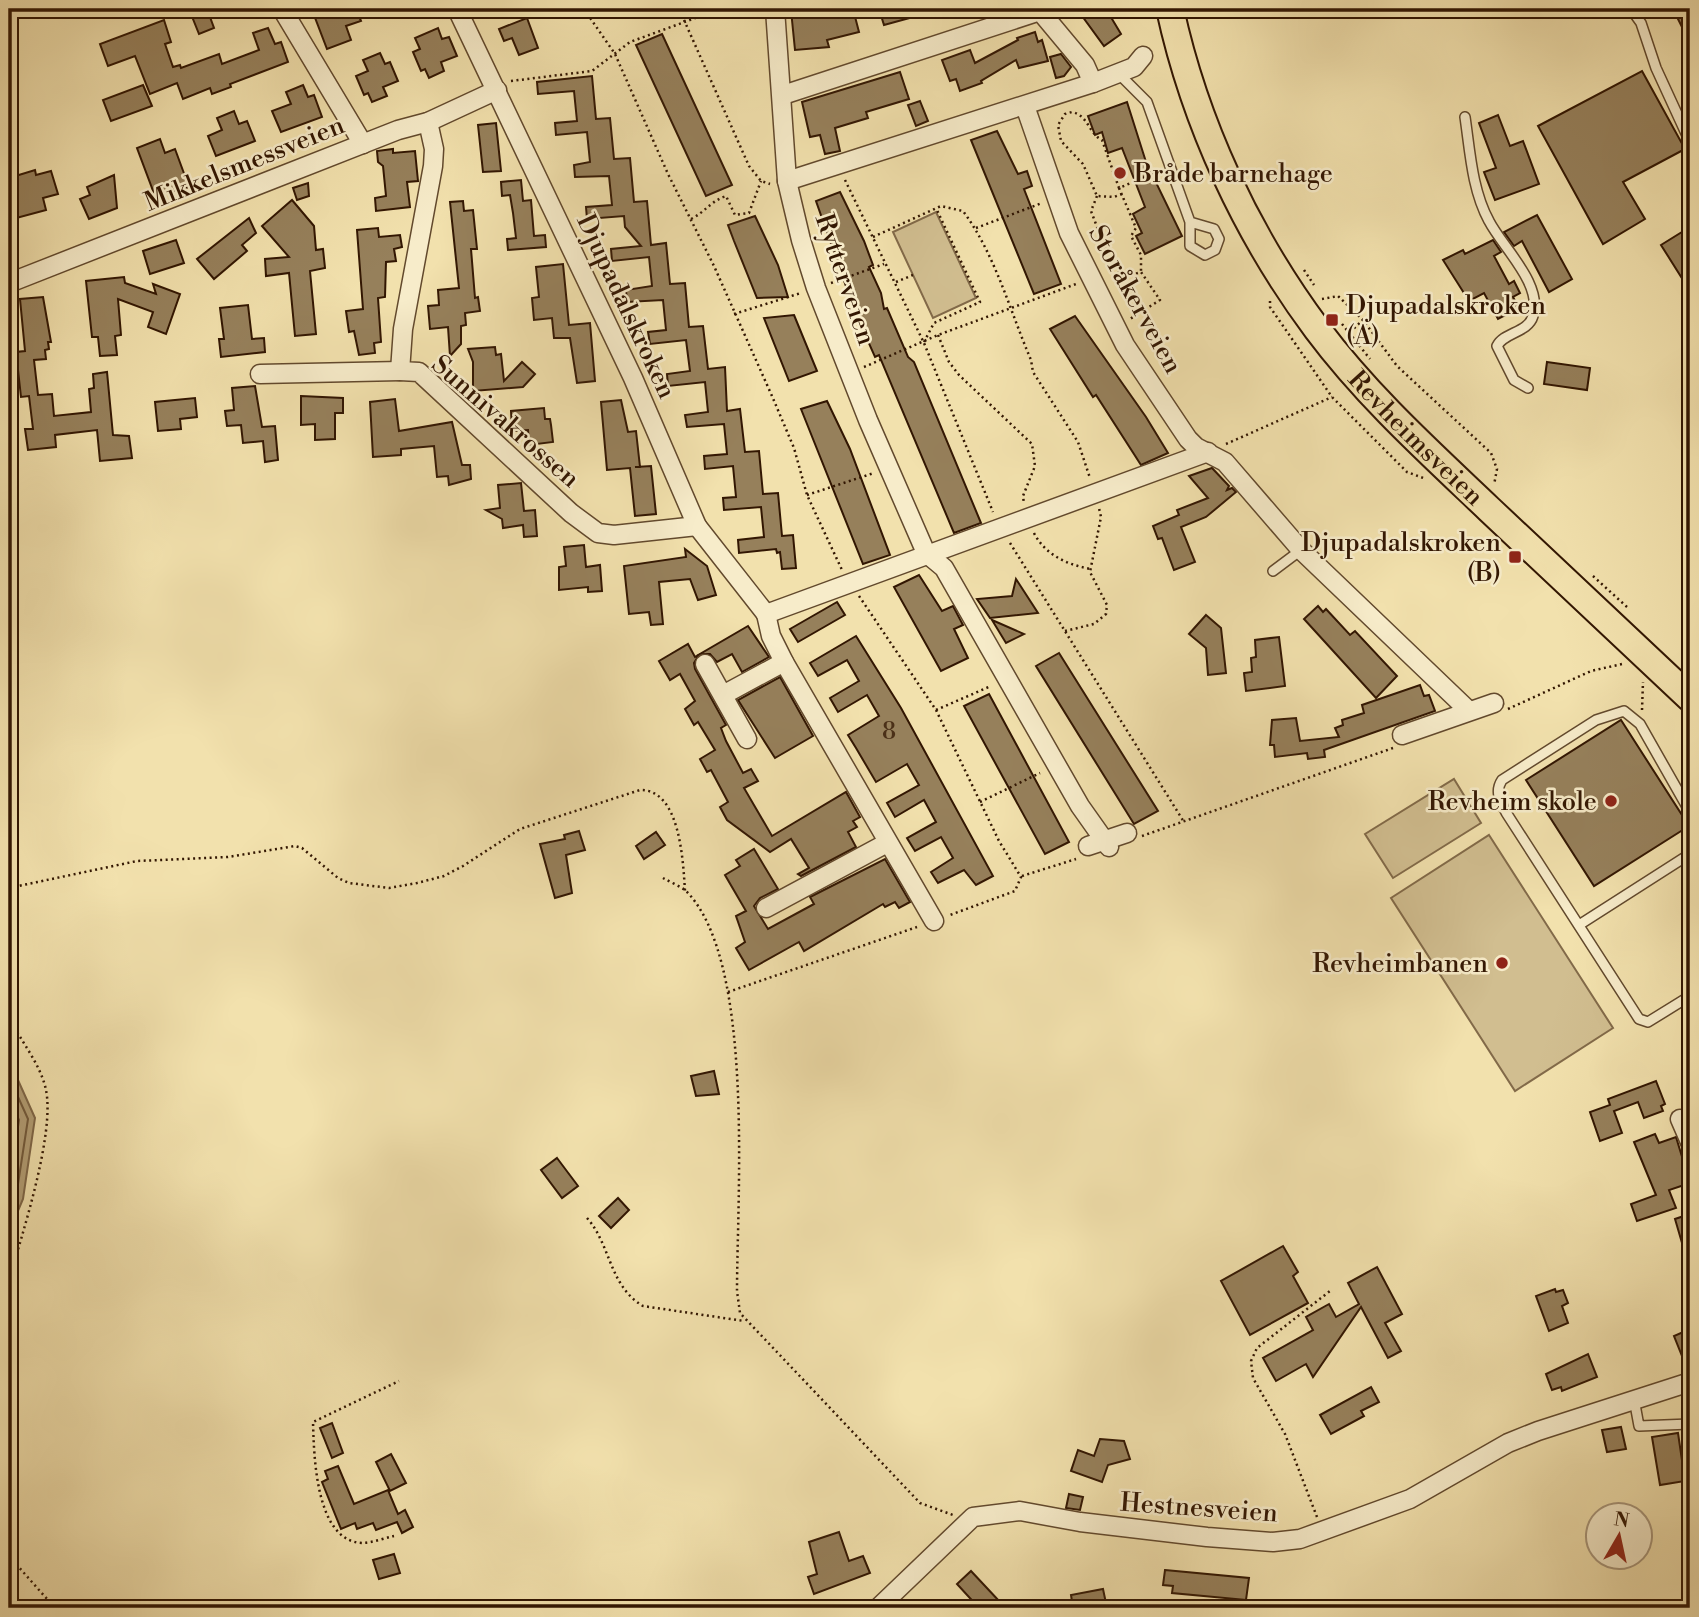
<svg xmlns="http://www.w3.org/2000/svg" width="1699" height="1617" viewBox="0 0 1699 1617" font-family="'Libre Bodoni',serif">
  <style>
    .green { fill: #d1be90; stroke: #826a49; stroke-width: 2 }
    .water { fill: #b19c73; stroke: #7e6646; stroke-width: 2 }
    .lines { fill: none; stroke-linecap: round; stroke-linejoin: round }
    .shore { stroke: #72593a; stroke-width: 2 }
    .building { fill: #96805b; stroke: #321602; stroke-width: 2 }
    .service-casing { stroke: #62492d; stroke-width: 12 }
    .minor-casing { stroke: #62492d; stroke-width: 21 }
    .primary-casing { stroke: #321602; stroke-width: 30 }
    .path { stroke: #321602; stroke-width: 2.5; stroke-dasharray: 2 3.5; stroke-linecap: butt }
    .service { stroke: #f7ecca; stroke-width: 9 }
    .minor { stroke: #f7ecca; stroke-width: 18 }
    .primary { stroke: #f2e1ad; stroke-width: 26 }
    .poi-dot { fill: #8f2418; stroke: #f7ecca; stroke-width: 2.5 }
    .labels { text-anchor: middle; stroke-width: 5; stroke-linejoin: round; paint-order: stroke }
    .number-label { font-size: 23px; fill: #4b3018 }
    .street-label { font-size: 26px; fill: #321602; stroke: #f7ecca }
    .poi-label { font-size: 26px; fill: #321602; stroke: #f7ecca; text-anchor: end }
  </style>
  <rect width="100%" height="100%" fill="#f2e1ad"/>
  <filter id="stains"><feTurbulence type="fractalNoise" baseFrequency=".00286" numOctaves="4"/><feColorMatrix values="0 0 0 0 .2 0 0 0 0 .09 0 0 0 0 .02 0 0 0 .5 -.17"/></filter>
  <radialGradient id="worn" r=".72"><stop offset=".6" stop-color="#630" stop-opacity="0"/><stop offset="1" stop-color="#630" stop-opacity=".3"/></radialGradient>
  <g class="green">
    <path d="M936,212L976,298L933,318L893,232Z"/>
    <path d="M1454,779L1481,823L1393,878L1365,834Z"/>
    <path d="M1489,835L1613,1028L1515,1091L1391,898Z"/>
  </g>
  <path class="water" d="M9,1060L35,1118L23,1199L9,1232Z"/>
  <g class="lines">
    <g class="shore">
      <path d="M9,1077L28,1119L16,1197L9,1214"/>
      <path d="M9,1098L19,1120L9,1186"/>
    </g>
  </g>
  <g class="building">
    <path d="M189,9H207L214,28L199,34Z"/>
    <path d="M330,9H356L361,21L346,26L351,40L327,49L314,15Z"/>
    <path d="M812,9H853L859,32L827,40L829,47L795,50L791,10Z"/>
    <path d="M879,9H928V13L884,25Z"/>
    <path d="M1077,9H1106L1121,34L1104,46Z"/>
    <path d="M1673,9H1690V43Z"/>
    <path d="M527,18L538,48L519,55L512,38L504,41L499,29Z"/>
    <path d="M164,20L171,42L165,44L173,67L180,65L181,68L219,54L222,64L259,50L253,33L268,28L275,44L281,42L288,62L230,84L231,87L212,94L210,88L183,99L177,83L150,94L135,56L108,66L100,44Z"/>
    <path d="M438,28L442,39L449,37L457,56L441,62L444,71L429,78L425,69L421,71L413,52L420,49L415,38Z"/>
    <path d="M1035,32L1038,42L1042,40L1048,61L1019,68L1016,60L981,81L982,83L960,91L956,79L950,81L942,60L970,50L975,63L1018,40L1017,38Z"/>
    <path d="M662,34L732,185L706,196L636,45Z"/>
    <path d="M380,53L385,64L390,62L398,81L383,87L387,96L372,102L368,93L364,95L356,76L368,71L363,60Z"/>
    <path d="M1061,54L1071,67L1064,76L1056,78L1050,57Z"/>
    <path d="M1642,71L1685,149L1623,182L1645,219L1603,244L1538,126Z"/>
    <path d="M900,72L909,99L866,112L868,118L835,128L840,151L825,154L820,135L810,137L802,102Z"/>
    <path d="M592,76L596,119L610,118L614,159L630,158L634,202L647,201L651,245L666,243L670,284L685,283L689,327L703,326L708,369L725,367L727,411L740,409L745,452L759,451L763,494L778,493L782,536L793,535L796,568L782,569L780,552L777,553L776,549L739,553L738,540L764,537L761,507L724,510L723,498L736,497L733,466L705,469L704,456L727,454L724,424L687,427L685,415L708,412L705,382L668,386L667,374L690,371L686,340L650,344L648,332L666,330L663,300L627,302L626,290L652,286L649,257L612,261L611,249L641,246L625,227L624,216L587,219L586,207L612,205L609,176L575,177L574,165L590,162L587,132L556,135L555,123L577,121L574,91L538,94L537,82Z"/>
    <path d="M143,85L152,106L111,121L103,100Z"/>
    <path d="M303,85L308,97L314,95L322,117L281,132L272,111L291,104L286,92Z"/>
    <path d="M920,101L928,121L916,126L908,105Z"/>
    <path d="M1127,102L1146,162L1182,236L1145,254L1136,236L1142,233L1133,214L1145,207L1122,148L1108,153L1102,132L1095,135L1088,116Z"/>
    <path d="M234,111L239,124L247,121L255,141L216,156L208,136L222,130L217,118Z"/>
    <path d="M1498,115L1510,146L1523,141L1539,184L1495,200L1484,172L1496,168L1479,123Z"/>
    <path d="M496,123L501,171L483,172L478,125Z"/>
    <path d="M997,131L1018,174L1027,171L1032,186L1024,189L1061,284L1034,294L971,140Z"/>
    <path d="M160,139L165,153L175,149L189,187L155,196L137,148Z"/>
    <path d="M393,149V153L415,151L418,181L407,182L410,207L376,211L375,198L386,196L383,166L378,162L377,151Z"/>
    <path d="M35,170L36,175L51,171L58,194L43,198L46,210L9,220V202L14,201L9,178Z"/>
    <path d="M114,175L117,208L89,219L80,199L90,195L87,187Z"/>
    <path d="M521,180L523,201L531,200L534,236L545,235L546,247L508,250L507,239L516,238L513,213L510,195L502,196L501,182Z"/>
    <path d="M308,183L309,196L297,200L293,188Z"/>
    <path d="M840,192L864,241L873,265L869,267L881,293L884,309L887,308L908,357L914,362L981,523L954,533L879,355L875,357L855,312L816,201Z"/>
    <path d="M292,200L314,226L316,250L323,249L325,268L310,271L316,334L295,336L289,273L266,276L265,259L289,257L262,226Z"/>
    <path d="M463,201L464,211L473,210L477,249H471L475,298L478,297L480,311L465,313L466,325L461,326V344L450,356L448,327L430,329L428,306L439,305L438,290L459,288L450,202Z"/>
    <path d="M1537,215L1572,279L1549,292L1522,241L1514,246L1504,232Z"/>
    <path d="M755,216L778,265L788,297L757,298L734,241L728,225Z"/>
    <path d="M249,218L256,233L242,245L247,251L214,279L197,259Z"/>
    <path d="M1690,227V291L1661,245Z"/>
    <path d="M378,228L379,237L400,235L402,247L394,249L396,261L386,262L385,297L378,298L381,342L374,343L375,353L359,355L354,331L349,332L346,311L363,309L357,230Z"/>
    <path d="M176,240L184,263L150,274L143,251Z"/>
    <path d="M1493,240L1501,252L1494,256L1509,284L1514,281L1520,293L1513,297L1519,308L1498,319L1484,293L1469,301L1443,260L1463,250L1465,254Z"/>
    <path d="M563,264L569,325L590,323L595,381L577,383L570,338H554L552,318L534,320L532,298L539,297L536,267Z"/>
    <path d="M124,277L125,283L156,294L153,284L180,294L166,334L148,327L153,312L118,299L121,335L115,336L117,355L100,356L98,337H92L86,281Z"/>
    <path d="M43,297L51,342H48L49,349L45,350L46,359L34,360L38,395L52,394L54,416L91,412L89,389L94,388L93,374L107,372L113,435L129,436L132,458L100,461L97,430L55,435L56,447L28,450L25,429H33L29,396L21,397L16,352L25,351L20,299Z"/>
    <path d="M248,305L252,339L264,338L265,352L221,357L219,339H224L220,308Z"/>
    <path d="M794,315L817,371L789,381L764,318Z"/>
    <path d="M1075,316L1146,417L1168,453L1141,465L1096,395L1093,397L1050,329Z"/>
    <path d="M495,347L496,355L501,354L504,381L522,362L535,374L523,387L473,391V362L468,349Z"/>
    <path d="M1547,362L1590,368L1587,390L1544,384Z"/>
    <path d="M255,386L262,427L275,426L278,460L265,462L263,441L243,443L241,425L227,426L225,411L234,410L232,388Z"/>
    <path d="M301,396L343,398V413H335V439L315,440V424L301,425Z"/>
    <path d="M195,398L197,417L180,419L181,429L158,431L155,402Z"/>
    <path d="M395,399L399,431L452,422L462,465H470L471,479L449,485L448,476L437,477L434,446L401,449V455L373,457L370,402Z"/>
    <path d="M621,400L628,432L636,431L640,467H635L651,466L656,514L635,516L630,468L607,470L601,402Z"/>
    <path d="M827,401L850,449L890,555L863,564L801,409Z"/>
    <path d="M544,408L545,419H550L551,425L553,442L529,445L528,430L512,431L511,411Z"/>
    <path d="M1212,468L1229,486L1227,490L1232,488L1236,492L1206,517L1181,527L1195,562L1174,570L1162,538L1158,539L1153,526L1179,515L1177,510L1208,498L1189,476Z"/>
    <path d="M521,483L524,511L535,510L537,536L524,537L523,525L503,528L502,519L486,510L500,508L498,485Z"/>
    <path d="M584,545L586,567L600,565L602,591L588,592V587L559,590V567L566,566L564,547Z"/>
    <path d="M685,549L707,566L716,595L698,600L690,579L659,582L663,624L651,625L649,612L629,614L624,566L686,557Z"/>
    <path d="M919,575L942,611L953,606L963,625L954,629L968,658L941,671L894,587Z"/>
    <path d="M1016,579L1038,613L990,618L977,599L1012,596Z"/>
    <path d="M837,602L845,615L798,642L790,629Z"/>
    <path d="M1318,606L1323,612L1326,609L1350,635L1355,631L1397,676L1376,698L1304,619Z"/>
    <path d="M1206,615L1221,628L1226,673L1208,675L1206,648L1189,634Z"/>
    <path d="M992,620L1024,634L1006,643Z"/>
    <path d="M748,626L769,657L742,672L732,654L717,662L710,654H700Z"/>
    <path d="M856,636L901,708L993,876L976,885L964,870L938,883L931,872L953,858L941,837L915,851L907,838L936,822L924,800L895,817L887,803L919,785L907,764L876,782L856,748L848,735L879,716L867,695L838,712L830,698L859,681L847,660L818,676L810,663Z"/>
    <path d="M1279,637L1285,686L1246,691L1244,673L1252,672L1251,658L1256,657L1255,640Z"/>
    <path d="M688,644L695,657L699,655L694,663L695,669L726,725L721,728L726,741L743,773L751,769L758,781L744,788L772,836L846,792L860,817L853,821L857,827L848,832L856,847L801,876L798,874L809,868L791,839L770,852L727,820L720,807L728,802L711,770L707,772L700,759L715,750L698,722L694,725L685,709L695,701L680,674L670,680L659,661Z"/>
    <path d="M1059,653L1158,811L1134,824L1036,666Z"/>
    <path d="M780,677L813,736L775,758L738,700Z"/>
    <path d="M1420,685L1424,696L1429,695L1435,711L1324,750L1325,757L1308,759L1307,753L1275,757L1274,745H1270L1272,720L1296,718L1300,741L1339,737L1335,728L1343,725L1342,720L1364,713L1362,705Z"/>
    <path d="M989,694L1069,842L1045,854L964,706Z"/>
    <path d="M1621,720L1689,826L1594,886L1526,780Z"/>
    <path d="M579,831L585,850L566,855L572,893L555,898L540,844L565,839L564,835Z"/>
    <path d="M656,832L665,845L644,859L636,846Z"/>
    <path d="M754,849L778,889L760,898L754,906L768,929L814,904L810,897L885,859L910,902L899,908L895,902L885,907L883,904L804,951L799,942L749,970L736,948L745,942L736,916L746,911L725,875L740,866L736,860Z"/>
    <path d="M714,1071L719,1094L696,1096L691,1076Z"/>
    <path d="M1656,1081L1665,1104L1661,1106L1663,1111L1644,1118L1638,1102L1614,1111L1622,1133L1600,1141L1590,1112L1610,1105L1608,1099Z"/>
    <path d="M1655,1134L1659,1143L1676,1137L1690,1183L1669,1190L1676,1208L1637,1221L1631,1204L1656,1195L1634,1142Z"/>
    <path d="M557,1158L578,1186L562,1198L541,1170Z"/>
    <path d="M618,1198L629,1210L611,1228L599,1216Z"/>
    <path d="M1690,1214V1259L1687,1260L1675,1219Z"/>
    <path d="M1283,1246L1298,1272L1293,1276L1308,1303L1250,1335L1221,1281Z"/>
    <path d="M1377,1267L1402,1314L1385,1323L1401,1351L1388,1358L1361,1307L1313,1377L1306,1364L1276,1381L1263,1358L1313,1330L1306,1317L1329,1304L1336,1317L1359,1304L1348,1283Z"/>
    <path d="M1555,1289L1556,1292L1563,1290L1568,1303L1562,1306L1568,1323L1549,1331L1536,1296Z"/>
    <path d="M1690,1329V1371H1688L1674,1336Z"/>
    <path d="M1588,1354L1597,1377L1562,1391L1561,1387L1552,1390L1546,1374Z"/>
    <path d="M1371,1387L1379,1402L1361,1411L1364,1416L1331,1434L1320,1415Z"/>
    <path d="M332,1423L343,1453L332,1458L320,1428Z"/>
    <path d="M1621,1427L1626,1449L1607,1452L1602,1430Z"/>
    <path d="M1678,1433L1685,1481L1660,1485L1652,1437Z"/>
    <path d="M1100,1439L1124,1441L1130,1459L1108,1465L1102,1482L1071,1471L1078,1450L1094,1456Z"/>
    <path d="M391,1454L406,1483L390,1491L376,1462Z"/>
    <path d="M338,1466L354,1504L388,1490L398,1514L405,1510L413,1527L402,1533L397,1522L376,1530L373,1523L357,1529L355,1523L341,1529L322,1482L328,1479L325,1471Z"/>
    <path d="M1069,1494L1083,1497L1080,1510L1066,1508Z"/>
    <path d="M839,1532L849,1561L863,1556L870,1573L814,1594L808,1577L817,1574L809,1542Z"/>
    <path d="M394,1554L400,1573L379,1579L373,1560Z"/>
    <path d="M1165,1570L1249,1578L1246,1600L1172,1593L1173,1586L1163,1585Z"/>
    <path d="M971,1571L1000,1602L993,1608H979L957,1584Z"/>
    <path d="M1103,1589L1107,1608H1073L1071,1595Z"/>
  </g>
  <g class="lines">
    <g class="service-casing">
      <g id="service">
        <path d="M1631,9L1641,23L1656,68L1690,142"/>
        <path d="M1118,73L1147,102L1190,222V246L1205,255L1215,250L1219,239L1214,229L1190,222"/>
        <path d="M1465,117C1470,151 1472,190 1489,221C1503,248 1543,284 1533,316C1528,333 1504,332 1497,346L1514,380L1528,388"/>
        <path d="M1273,571L1301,550"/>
        <path d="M1690,812L1640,724L1624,711L1596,720L1502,780C1494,792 1501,803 1507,814L1639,1019L1648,1022L1690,996"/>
        <path d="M1579,925L1690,854"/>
        <path d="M1634,1399L1639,1426L1690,1424"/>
      </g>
    </g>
    <g class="minor-casing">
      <g id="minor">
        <path d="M282,9L363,144"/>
        <path d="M457,9L633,378L697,526L766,614"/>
        <path d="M775,9L787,181L801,240L816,288L868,420L926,553L944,568L1080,806L1109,847"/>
        <path d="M783,95L1040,11L1085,65L1093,83"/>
        <path d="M1025,106L1069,233L1125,345L1188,439L1196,447L1225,462L1301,550L1468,710"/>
        <path d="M428,122L434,149L433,166L403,329L400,371L419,372L571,513L598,533L614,535L697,526"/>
        <path d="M787,181L1093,83L1134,67L1143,56"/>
        <path d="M9,283L398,130L428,122L497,90"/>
        <path d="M260,374L400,371"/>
        <path d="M766,614L1208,452"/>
        <path d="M766,614L771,636L784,662L934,921"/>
        <path d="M705,664L747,739"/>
        <path d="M723,695L784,662"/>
        <path d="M1402,735L1494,703"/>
        <path d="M1088,846L1127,833"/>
        <path d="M766,908L887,843"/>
        <path d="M1680,1119L1690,1142"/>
        <path d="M878,1608L973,1517L1020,1511L1080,1522L1207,1537L1273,1542L1300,1539L1410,1499L1508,1443L1538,1431L1690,1382"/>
      </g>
    </g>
    <g class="primary-casing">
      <g id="primary">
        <path id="s1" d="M1170,9C1195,124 1247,235 1317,329C1367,396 1429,452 1489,509C1556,572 1623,635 1690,698"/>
      </g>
    </g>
    <g class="path">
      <path d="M584,9L615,54L668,174L714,266L772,396L794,448L807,495L842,570"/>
      <path d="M684,20L749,166L761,181L770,184"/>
      <path d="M511,81L592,71L630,42L720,9"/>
      <path d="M845,180L924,343L993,512"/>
      <path d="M1119,188L1136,228L1131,236L1141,255V272"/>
      <path d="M1122,194L1114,197L1097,196L1083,164L1061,141L1058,125L1065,114L1072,112C1089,116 1088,133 1102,140L1119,188L1159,171"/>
      <path d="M1097,196L1091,211L1107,253L1123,278L1141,272L1160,300L1130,319"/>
      <path d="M691,219C705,212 711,201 726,196L735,215L749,213L761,181"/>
      <path d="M976,228L1042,203"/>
      <path d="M873,237L941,206L963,211C995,254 1010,311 1031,360L1033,372L1078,442L1090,478"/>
      <path d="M1304,270L1314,285"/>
      <path d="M896,282L913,275"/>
      <path d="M831,283L884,264"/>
      <path d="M1322,299L1338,296L1363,320L1397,366L1491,453L1497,469L1494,485"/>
      <path d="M1270,301V307L1332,397L1407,472L1426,479"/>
      <path d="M734,314L801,293"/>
      <path d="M1342,324L1370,359"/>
      <path d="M1350,332L1363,320"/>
      <path d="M938,335L949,362L959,375L1032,444L1035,466L1023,496L1024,504"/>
      <path d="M924,342L934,323L980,302L936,208"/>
      <path d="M864,367L938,335L1076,284"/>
      <path d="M1226,444L1332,397"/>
      <path d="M807,495L874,473"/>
      <path d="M1034,533C1045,555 1068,565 1091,569"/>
      <path d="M1010,543L1184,822"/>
      <path d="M1593,576L1627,607"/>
      <path d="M859,596L936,710L999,841L1021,877L1015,891L950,915"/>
      <path d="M1065,631L1094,624L1106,614L1107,605L1090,572L1101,517L1099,508"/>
      <path d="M1508,709L1591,671L1622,664"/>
      <path d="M936,710L991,686"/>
      <path d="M1642,710L1643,682"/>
      <path d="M980,802L1040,773"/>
      <path d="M1142,836L1393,748"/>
      <path d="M1022,876L1076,859"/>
      <path d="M663,878C670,882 680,886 686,891C755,960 737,1195 737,1291L740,1313L920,1503L953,1515"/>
      <path d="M9,888L137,861L228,857L295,846L302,848L338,878L349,883L389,888L417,883L444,876L463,866L520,829L640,790C680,789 683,860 685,891"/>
      <path d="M728,992L917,927"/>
      <path d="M9,1018C21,1041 41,1065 46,1090C55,1134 22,1235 9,1280"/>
      <path d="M587,1218C611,1245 609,1286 643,1306L744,1321"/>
      <path d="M1317,1517L1285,1434L1253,1378L1251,1361L1257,1348L1330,1291"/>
      <path d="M394,1536C384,1538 372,1543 362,1543C315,1541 314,1454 313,1422L399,1381"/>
      <path d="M9,1556L55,1608"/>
    </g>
    <use href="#service" class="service"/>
    <use href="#minor" class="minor"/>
    <use href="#primary" class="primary"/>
  </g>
  <g class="poi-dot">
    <circle cx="1120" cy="173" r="7"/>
    <rect x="1325" y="313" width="14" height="14" rx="3.5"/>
    <rect x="1508" y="550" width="14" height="14" rx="3.5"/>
    <circle cx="1611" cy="801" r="7"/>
    <circle cx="1502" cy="963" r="7"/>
  </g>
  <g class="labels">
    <g class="number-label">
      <text x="889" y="739">8</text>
    </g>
    <g class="street-label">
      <text transform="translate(244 163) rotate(-22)" y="9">Mikkelsmessveien</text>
      <text transform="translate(846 279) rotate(71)" y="9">Rytterveien</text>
      <text transform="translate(1136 299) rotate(61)" y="9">Storåkerveien</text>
      <text transform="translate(627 306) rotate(65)" y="9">Djupadalskroken</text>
      <text transform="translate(506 421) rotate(41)" y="9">Sunnivakrossen</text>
      <text dy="9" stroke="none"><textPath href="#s1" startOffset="502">Revheimsveien</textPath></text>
      <text transform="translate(1199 1507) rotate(4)" y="9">Hestnesveien</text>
    </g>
    <g class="poi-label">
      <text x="1134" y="182" text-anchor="start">Bråde barnehage</text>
      <text x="1346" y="314" text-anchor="start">Djupadalskroken<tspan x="1346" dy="30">(A)</tspan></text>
      <text x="1501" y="551">Djupadalskroken<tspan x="1501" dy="30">(B)</tspan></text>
      <text x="1597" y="810">Revheim skole</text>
      <text x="1488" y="972">Revheimbanen</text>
    </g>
  </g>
  <rect width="1699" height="1617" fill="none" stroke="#f2e1ad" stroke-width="35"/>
  <rect x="10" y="10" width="1678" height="1596" fill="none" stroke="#321602" stroke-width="3.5"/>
  <rect x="18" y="18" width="1664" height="1582" fill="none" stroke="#321602" stroke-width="2"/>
  <g transform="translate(1619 1536) rotate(9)"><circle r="33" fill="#f7ecca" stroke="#a8967a" stroke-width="2"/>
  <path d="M0-5L12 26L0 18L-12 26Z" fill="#8f2418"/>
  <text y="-10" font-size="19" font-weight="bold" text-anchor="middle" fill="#321602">N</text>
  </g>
  <rect width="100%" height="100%" filter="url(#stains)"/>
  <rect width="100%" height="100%" fill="url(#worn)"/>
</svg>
